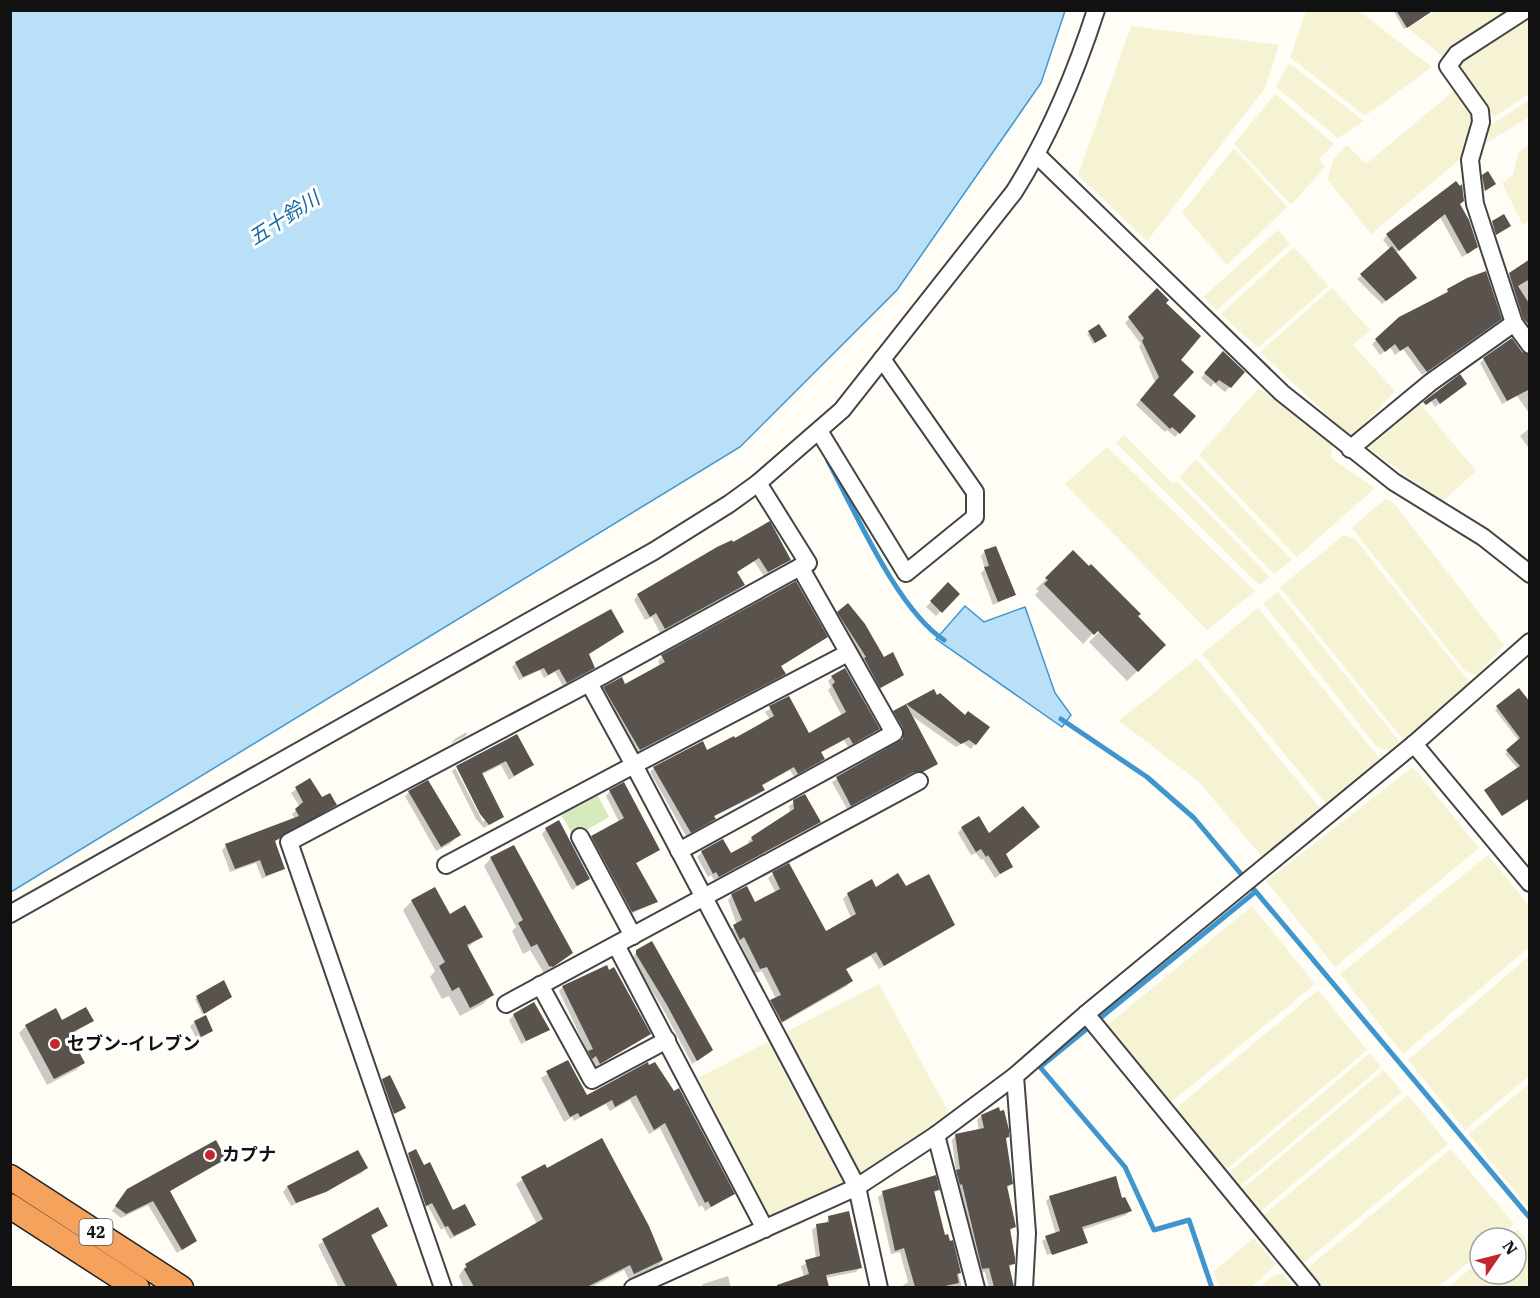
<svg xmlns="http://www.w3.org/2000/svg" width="1540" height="1298" viewBox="0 0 1540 1298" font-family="'IBM Plex Serif','Noto Sans JP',serif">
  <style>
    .farmland { fill: #f6f3d4 }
    .green { fill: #d5ebbd }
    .water { fill: #b9e0f7; stroke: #3f96cf; stroke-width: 1.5 }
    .shadow { fill: #0003 }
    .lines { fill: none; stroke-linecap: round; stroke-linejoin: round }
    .stream { stroke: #3f96cf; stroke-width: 5 }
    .building { fill: #5a524d }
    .minor-casing { stroke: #444; stroke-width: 20 }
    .highway-casing { stroke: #222; stroke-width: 27 }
    .minor { stroke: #fff; stroke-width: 16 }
    .highway { stroke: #f5a25d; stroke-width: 24 }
    .poi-dot { fill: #c4262e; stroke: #fff; stroke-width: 2 }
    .labels { text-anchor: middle; stroke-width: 6; stroke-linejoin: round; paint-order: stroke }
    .shield { fill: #fff; stroke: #585858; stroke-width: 1.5 }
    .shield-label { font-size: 16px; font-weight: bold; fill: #111 }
    .poi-label { font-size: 18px; font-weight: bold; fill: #111; stroke: #fff; text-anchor: start }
    .water-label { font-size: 20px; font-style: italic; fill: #1768a6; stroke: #fff }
  </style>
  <rect width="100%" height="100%" fill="#fffdf5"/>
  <g class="farmland">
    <path d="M1306,11H1359L1432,67L1365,116L1290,57Z"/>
    <path d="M1436,11H1514L1447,60L1408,28Z"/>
    <path d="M1529,18V94L1494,117L1457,63Z"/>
    <path d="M1131,26L1279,45L1265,88L1147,241L1078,175Z"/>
    <path d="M1289,63L1364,121L1338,138L1276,87Z"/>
    <path d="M1455,90L1476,122L1465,155L1371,234L1328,180L1333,159L1347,145L1366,164Z"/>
    <path d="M1275,94L1334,144L1319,159L1325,167L1291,205L1234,144Z"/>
    <path d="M1529,100V117L1482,146L1489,126Z"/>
    <path d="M1529,144V221L1523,225L1502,183L1513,175L1518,153Z"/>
    <path d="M1234,148L1287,207L1227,265L1182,213Z"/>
    <path d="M1278,230L1290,244L1217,310L1203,297Z"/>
    <path d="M1294,247L1328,286L1258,348L1221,314Z"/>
    <path d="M1332,288L1370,330L1353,345L1395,391L1352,438L1260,352Z"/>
    <path d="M1257,390H1262L1332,445L1331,458L1375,488L1297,557L1199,455Z"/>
    <path d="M1420,404L1476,471L1442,502L1368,447Z"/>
    <path d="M1124,435L1172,483L1178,482L1270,577L1259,585L1116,443Z"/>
    <path d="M1107,447L1255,591L1207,630L1065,484Z"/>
    <path d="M1196,459L1292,560L1274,574L1179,477Z"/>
    <path d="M1385,499L1392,501L1504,645L1477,675L1465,671L1352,528Z"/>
    <path d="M1344,535L1355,539L1471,684L1407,739L1399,735L1280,587Z"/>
    <path d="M1278,592L1400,742L1390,751L1376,746L1263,603Z"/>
    <path d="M1258,608L1380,759L1326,804L1202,654Z"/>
    <path d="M1197,658L1320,808L1262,857L1198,781L1119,721Z"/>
    <path d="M1413,767L1479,848L1335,967L1266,881Z"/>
    <path d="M1488,855L1529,906V947L1403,1054L1340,974Z"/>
    <path d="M1252,906L1315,984L1169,1104L1105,1027Z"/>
    <path d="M1529,956V1076L1465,1130L1408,1060Z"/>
    <path d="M879,984L949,1113L859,1176L784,1033Z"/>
    <path d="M1318,990L1367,1050L1224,1171L1175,1109Z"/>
    <path d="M768,1042L844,1185L770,1220L698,1078Z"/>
    <path d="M1370,1053L1381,1067L1239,1187L1227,1174Z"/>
    <path d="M1384,1070L1402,1092L1260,1212L1241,1190Z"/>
    <path d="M1529,1084V1209L1469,1134Z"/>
    <path d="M1408,1095L1448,1144L1301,1265L1261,1217Z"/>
    <path d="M1451,1149L1514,1224L1498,1238H1480V1253L1438,1287H1318L1304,1271Z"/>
    <path d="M1518,1230L1529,1244V1287H1448L1480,1261V1274H1516V1238H1507Z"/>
    <path d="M1254,1238L1276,1265L1251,1287H1219L1214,1271Z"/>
    <path d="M1275,1274H1283L1293,1287H1260Z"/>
  </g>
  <path class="green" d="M596,792L609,817L574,837L559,811Z"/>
  <g class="water">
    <path d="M11,10H1065V11L1041,83L897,290L740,447L11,892Z"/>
    <path d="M965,606L984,622L1025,607L1055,693L1071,715L1062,727L936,639Z"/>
  </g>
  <g class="shadow">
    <path d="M1393,10H1433L1404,29Z"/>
    <path d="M1483,176L1492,186L1483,191L1481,178Z"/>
    <path d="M1458,204L1476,247L1472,251L1462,257L1440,217L1396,253L1411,282L1382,304L1357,279L1391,250L1383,240L1387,235Z"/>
    <path d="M1493,223L1508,227L1494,236L1491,225Z"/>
    <path d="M1530,263V338L1520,323L1505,279Z"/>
    <path d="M1157,290L1164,303L1179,360L1171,395L1194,416L1175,437L1167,430L1165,432L1136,405L1155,382L1139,346L1141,344L1125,323Z"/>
    <path d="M1448,291L1495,323L1422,375L1403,349L1395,355L1390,347L1380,355L1372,344L1400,318Z"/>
    <path d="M1099,326L1103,338L1093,344L1087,334Z"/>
    <path d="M1219,357L1243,372L1225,392L1214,383L1211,387L1201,378Z"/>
    <path d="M1484,359L1530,374V414L1517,396L1502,404L1480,363Z"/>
    <path d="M1460,376L1461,388L1435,407L1431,401L1421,408Z"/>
    <path d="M1530,428V450L1520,436Z"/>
    <path d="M733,544L789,560L764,576L754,561L735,573L743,585L739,589L660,633L652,617L645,620L634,600L638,595Z"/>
    <path d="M985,551L1014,595L993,605L981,573L985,569L981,556Z"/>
    <path d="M1073,553L1164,645L1127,681L1089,642L1104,627L1102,624L1083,644L1035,595L1039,591L1036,589Z"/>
    <path d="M795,583L821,641L780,667L784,673L780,678L635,753L600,693L604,688L625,686L660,666L658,661L662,657Z"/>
    <path d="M948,585L958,594L936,616L926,607Z"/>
    <path d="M610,611L622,632L587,655L593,667L590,671L563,686L555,672L544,678L540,670L519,680L512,667L516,663Z"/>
    <path d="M838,613L883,659L903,675L898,679L876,691L834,617Z"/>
    <path d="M832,677L878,729L848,747L844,740L820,753L823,759L819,763L794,777L790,770L761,786L763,790L759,794L713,817L710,823L686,836L650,772L654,768L707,752L770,720L765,712L788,698L809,735L842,716L828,690L831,687L828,681Z"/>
    <path d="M933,691L936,697L965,716L975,744L971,749L963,743L956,747L909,714L936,764L847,809L832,782L899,743L900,733L890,716Z"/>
    <path d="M1519,691L1530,704V803L1508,777L1518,769L1505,754L1519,741L1495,710Z"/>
    <path d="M467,732L466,736L450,744L456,738Z"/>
    <path d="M517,736L532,765L509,780L501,765L481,775L502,816L484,828L476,819L452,771L455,768L483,822L485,820L458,766Z"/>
    <path d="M309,780L322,799L335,805L273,842L283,868L262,879L256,863L230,872L222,850L226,846L295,819L292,814L300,807L291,793Z"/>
    <path d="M610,791L658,850L635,864L656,902L627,916L588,841L619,822L606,796Z"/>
    <path d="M409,792L459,834L450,844L436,851L405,796Z"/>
    <path d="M794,802L819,822L714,880L711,875L708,877L697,857L702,852L722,841L730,855L749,845L748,842L752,838L790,813L789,806Z"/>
    <path d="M962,828L1004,854L1011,867L995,878L983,859L981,860L976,853L971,855L958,833Z"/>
    <path d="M546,829L589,878L572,890L542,834Z"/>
    <path d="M491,858L571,953L544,973L530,950L523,954L512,931L516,927L484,866Z"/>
    <path d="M773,874L825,933L851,918L843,899L848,894L875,889L905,888L954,925L879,969L871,956L845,970L851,981L847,986L777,1026L766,1006L776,999L762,971L755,973L739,941L735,943L729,931L737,925L728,900L732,895L755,904L776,893L768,878Z"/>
    <path d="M412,901L449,916L481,936L467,948L492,995L483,1004L460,1016L449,996L442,999L430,977L435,971L403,910Z"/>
    <path d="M651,943L711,1052L692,1064L663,1009L632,959L637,951Z"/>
    <path d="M223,983L228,999L202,1014L195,999Z"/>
    <path d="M563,987L649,1034L595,1067L591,1060L587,1062L585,1057L588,1053L559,991Z"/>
    <path d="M514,1015L548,1030L521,1044L509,1020Z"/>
    <path d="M92,1021L69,1036L83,1063L76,1070L47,1085L19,1033L26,1026Z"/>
    <path d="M195,1022L212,1031L197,1040L190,1026Z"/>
    <path d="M568,1062L587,1097L647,1064L733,1193L705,1211L702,1205L699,1207L660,1128L649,1134L630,1100L610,1111L606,1104L574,1121L572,1117L564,1122L541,1078Z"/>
    <path d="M383,1080L404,1107L401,1111V1109L388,1115L378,1085Z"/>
    <path d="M982,1116L1008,1136L1004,1140L1011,1184L1006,1189L1014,1227L1010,1231L1013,1264L1008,1269L1013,1288H989L985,1272L978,1273L952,1176L956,1172L952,1140L956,1135L979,1131L977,1120Z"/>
    <path d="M415,1151L453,1212L474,1225L470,1229L450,1239L444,1228L441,1230L428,1206L422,1209L404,1158Z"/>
    <path d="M357,1152L366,1168L362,1173L291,1206L283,1192L287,1187Z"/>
    <path d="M225,1158L169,1192L195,1241L177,1253L148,1205L121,1218L112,1211L123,1196Z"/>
    <path d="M544,1166L647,1227L662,1261L657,1267L629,1280L624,1270L590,1288H464L459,1276L466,1265L537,1224L516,1184Z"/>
    <path d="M938,1190L933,1194L944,1237L948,1243L951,1242L962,1288H899L908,1282L900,1252L891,1254L878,1197L883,1193Z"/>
    <path d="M1050,1197L1121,1200L1130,1211L1126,1215L1082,1230L1086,1242L1083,1245V1243L1047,1255L1042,1241L1056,1234L1046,1201Z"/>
    <path d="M377,1209L386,1226L370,1237L395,1288H339L318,1245Z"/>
    <path d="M829,1217L860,1267L856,1272L825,1278L828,1288H774L804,1277L801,1266L816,1259L812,1230L817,1226L825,1225Z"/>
    <path d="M728,1276L731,1288H700L703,1284Z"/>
  </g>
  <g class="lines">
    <g class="stream">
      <path d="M828,461C855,511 897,609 944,640"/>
      <path d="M1061,719L1147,777L1194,818L1530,1218"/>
      <path d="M1212,1288L1189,1220L1154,1230L1125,1167L1040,1067L1255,892"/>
    </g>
  </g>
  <g class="building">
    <path d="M1396,10H1434L1407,28Z"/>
    <path d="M1488,171L1496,184L1485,191L1482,175Z"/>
    <path d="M1456,181L1460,186L1462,184L1464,201L1460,204L1469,220L1478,247L1467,254L1445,214L1399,251L1386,234Z"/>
    <path d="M1504,214L1511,226L1496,235L1492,221Z"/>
    <path d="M1392,246L1417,278L1386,301L1360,274Z"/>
    <path d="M1530,259V279L1518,286L1530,305V326L1523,318L1509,273Z"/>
    <path d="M1486,271L1502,319L1427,372L1408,346L1400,351L1395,344L1385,352L1375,339L1399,317L1448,292L1447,289L1467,278Z"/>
    <path d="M1157,288L1169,300L1166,303L1201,336L1181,360L1194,372L1173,395L1196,416L1180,434L1172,427L1170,429L1140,400L1159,377L1142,341L1144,338L1128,317Z"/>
    <path d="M1099,324L1107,336L1095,343L1088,331Z"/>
    <path d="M1512,338L1522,352L1530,355V389L1507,401L1483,358Z"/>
    <path d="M1223,351L1245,372L1231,388L1219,380L1216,383L1204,373Z"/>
    <path d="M1460,374L1467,384L1440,404L1436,398L1426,405L1423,402Z"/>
    <path d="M770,521L791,560L768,572L759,558L737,572L745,585L665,629L656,613L650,617L637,594L717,547L732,540L733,542Z"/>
    <path d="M996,546L1016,595L998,602L984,567L989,566L984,550Z"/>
    <path d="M1073,550L1089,566L1091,564L1141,614L1138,616L1166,645L1138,672L1098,631L1094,635L1044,584L1048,580L1045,578Z"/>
    <path d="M796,581L828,637L781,666L786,674L640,750L603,687L622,677L625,684L665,662L661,655Z"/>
    <path d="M948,582L960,594L942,613L930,601Z"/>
    <path d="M848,603L865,624L884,657L893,652L904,675L880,688L864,658L866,657L837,612Z"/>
    <path d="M611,609L624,632L589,654L595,668L567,683L559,669L548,675L544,668L523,677L515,662Z"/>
    <path d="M845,668L880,729L853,744L849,737L821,752L825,759L798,774L794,767L762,785L765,790L714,816L716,819L691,833L653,767L703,741L707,750L734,736L735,738L774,716L769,706L789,696L809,733L846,712L832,685L835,682L831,676Z"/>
    <path d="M1519,688L1530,702V798L1502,816L1484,790L1520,766L1506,750L1520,738L1496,706Z"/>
    <path d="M934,689L937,695L940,693L965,715L968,711L990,727L976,745L969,740L961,744L906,704Z"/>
    <path d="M906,704L938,764L923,772H914L851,806L836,777L903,739V728L893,711Z"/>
    <path d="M517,734L534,765L514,776L506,761L482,773L504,817L489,825L480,814L456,766Z"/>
    <path d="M310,778L322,797L330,793L337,805L275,841L285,869L266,876L260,860L235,869L225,844L299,816L295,809L303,802L295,787Z"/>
    <path d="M428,780L461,835L441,847L408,791Z"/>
    <path d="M624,782L660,850L636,863L658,902L632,912L591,836L624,818L609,790Z"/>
    <path d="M805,794L821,822L719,877L716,872L713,874L701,851L723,839L731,853L753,841L751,837L794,809L793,800Z"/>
    <path d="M1023,806L1040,827L1006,854L1013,867L1000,874L988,855L986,857L981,849L976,852L961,827L979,816L989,833Z"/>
    <path d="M559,820L590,879L577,886L545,828Z"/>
    <path d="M514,845L573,953L553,967L549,966L537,944L531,947L518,923L523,920L490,857Z"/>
    <path d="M789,863L826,931L856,914L847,893L872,879L876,887L898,873L906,886L929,874L955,925L884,966L876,952L846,969L853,981L782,1022L770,1000L781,995L767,967L760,969L744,937L740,940L733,925L742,920L731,894L747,886L755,902L780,889L772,872Z"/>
    <path d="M435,887L450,914L465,905L483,937L467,945L494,995L470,1008L459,987L452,991L439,966L445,962L411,900Z"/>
    <path d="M652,941L713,1050L697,1061L667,1005L636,954V950Z"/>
    <path d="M607,965L609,970L614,967L651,1034L600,1064L596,1056L592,1059L588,1051L593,1049L562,986Z"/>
    <path d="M224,980L232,997L204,1014L196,996Z"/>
    <path d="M534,1002L550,1030L526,1041L513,1014Z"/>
    <path d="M86,1007L94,1021L69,1034L85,1063L54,1079L25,1025L56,1008L62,1020Z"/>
    <path d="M206,1015L213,1031L201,1037L194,1021Z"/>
    <path d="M568,1060L587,1095L648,1062L649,1065L655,1062L674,1091L679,1088L735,1194L711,1207L708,1201L705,1203L665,1123L654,1130L636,1095L615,1107L612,1100L580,1117L578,1113L570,1117L546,1071Z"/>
    <path d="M390,1075L406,1108L394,1114L382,1079Z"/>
    <path d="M999,1107L1000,1111L1004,1110L1009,1130V1137L1006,1138L1013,1184L1007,1186L1016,1227L1010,1229L1015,1258V1264L1009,1265L1014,1287H994L989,1268L982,1269L962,1184L960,1185L956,1170L960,1169L955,1134L984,1128L981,1115Z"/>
    <path d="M602,1138L649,1226L663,1260L634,1274L630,1265L587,1287H474L464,1269L467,1267L465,1264L543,1219L521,1177L545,1164L547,1168Z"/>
    <path d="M216,1140L226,1159L170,1191L197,1241L182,1250L153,1201L126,1214L115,1206L127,1189Z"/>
    <path d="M416,1149L424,1165L430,1162L453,1210L465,1204L476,1225L454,1236L448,1226L445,1227L432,1203L426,1206L408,1153Z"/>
    <path d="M358,1150L368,1168L326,1192L296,1203L287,1186Z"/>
    <path d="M936,1175L940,1190L934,1191L945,1235L948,1234L950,1241L953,1240L961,1273L957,1274L959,1283L940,1287H915L904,1248L895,1251L882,1191Z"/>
    <path d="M1116,1176L1122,1198L1125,1197L1132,1211L1082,1227L1088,1243L1052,1255L1045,1236L1060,1231L1049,1196Z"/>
    <path d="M378,1207L388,1226L371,1235L398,1287H346L322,1239Z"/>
    <path d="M849,1211L862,1268L826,1275L829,1287H777V1285L809,1274L805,1260L820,1256L816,1224L829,1222L828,1216Z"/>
  </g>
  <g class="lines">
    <g class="minor-casing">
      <g id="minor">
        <path d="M1525,10L1457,54L1448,66L1480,111L1481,122L1470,160L1475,204L1514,323L1530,345"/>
        <path d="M1037,155L1282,393L1394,482L1483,537L1530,574"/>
        <path d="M819,431L906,573L975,517V492L882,359"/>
        <path d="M1350,449L1431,382L1514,323"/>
        <path d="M848,653L634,765L857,1187L879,1288"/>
        <path d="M1414,744L1530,883"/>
        <path d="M580,837L633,936"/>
        <path d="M679,851L894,733L800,567L808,563L758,483"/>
        <path d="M446,865L634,765L589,683L800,567"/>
        <path d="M10,914L654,551L729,504L758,483L842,410L1014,192C1050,135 1075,75 1096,10"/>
        <path d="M616,945L765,1229"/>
        <path d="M540,985L592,1080L667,1040"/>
        <path d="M506,1004L919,781"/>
        <path d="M1086,1014L1311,1288"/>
        <path d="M1015,1076L1027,1233L1024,1288"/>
        <path d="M936,1135L976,1288"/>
        <path d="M443,1288L289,842L589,683"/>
        <path d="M633,1288L857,1187L936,1135L1015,1076L1086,1014L1414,744L1530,642"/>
      </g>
    </g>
    <g class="highway-casing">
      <g id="highway">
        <path d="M10,1177L181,1288"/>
        <path d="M10,1206L137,1288"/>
      </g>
    </g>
    <use href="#minor" class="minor"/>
    <use href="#highway" class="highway"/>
  </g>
  <g class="poi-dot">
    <circle cx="55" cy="1044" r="6"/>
    <circle cx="210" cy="1155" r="6"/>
  </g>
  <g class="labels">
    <rect class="shield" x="79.5" y="1219" width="33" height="26" rx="4.5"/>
    <g class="shield-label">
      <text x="96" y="1238">42</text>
    </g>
    <g class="poi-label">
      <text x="67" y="1050">セブン-イレブン</text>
      <text x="222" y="1161">カプナ</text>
    </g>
    <g class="water-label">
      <text transform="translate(284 218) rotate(-33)" y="7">五十鈴川</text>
    </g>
  </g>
  <rect width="1540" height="1298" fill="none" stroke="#111111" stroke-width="24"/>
  <g transform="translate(1498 1256) rotate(55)"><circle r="28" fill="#ffffff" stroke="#a0a0a0" stroke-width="1.5"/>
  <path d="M0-4.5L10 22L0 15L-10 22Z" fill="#c4262e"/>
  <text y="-9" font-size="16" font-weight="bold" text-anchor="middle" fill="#111111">N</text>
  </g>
</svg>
